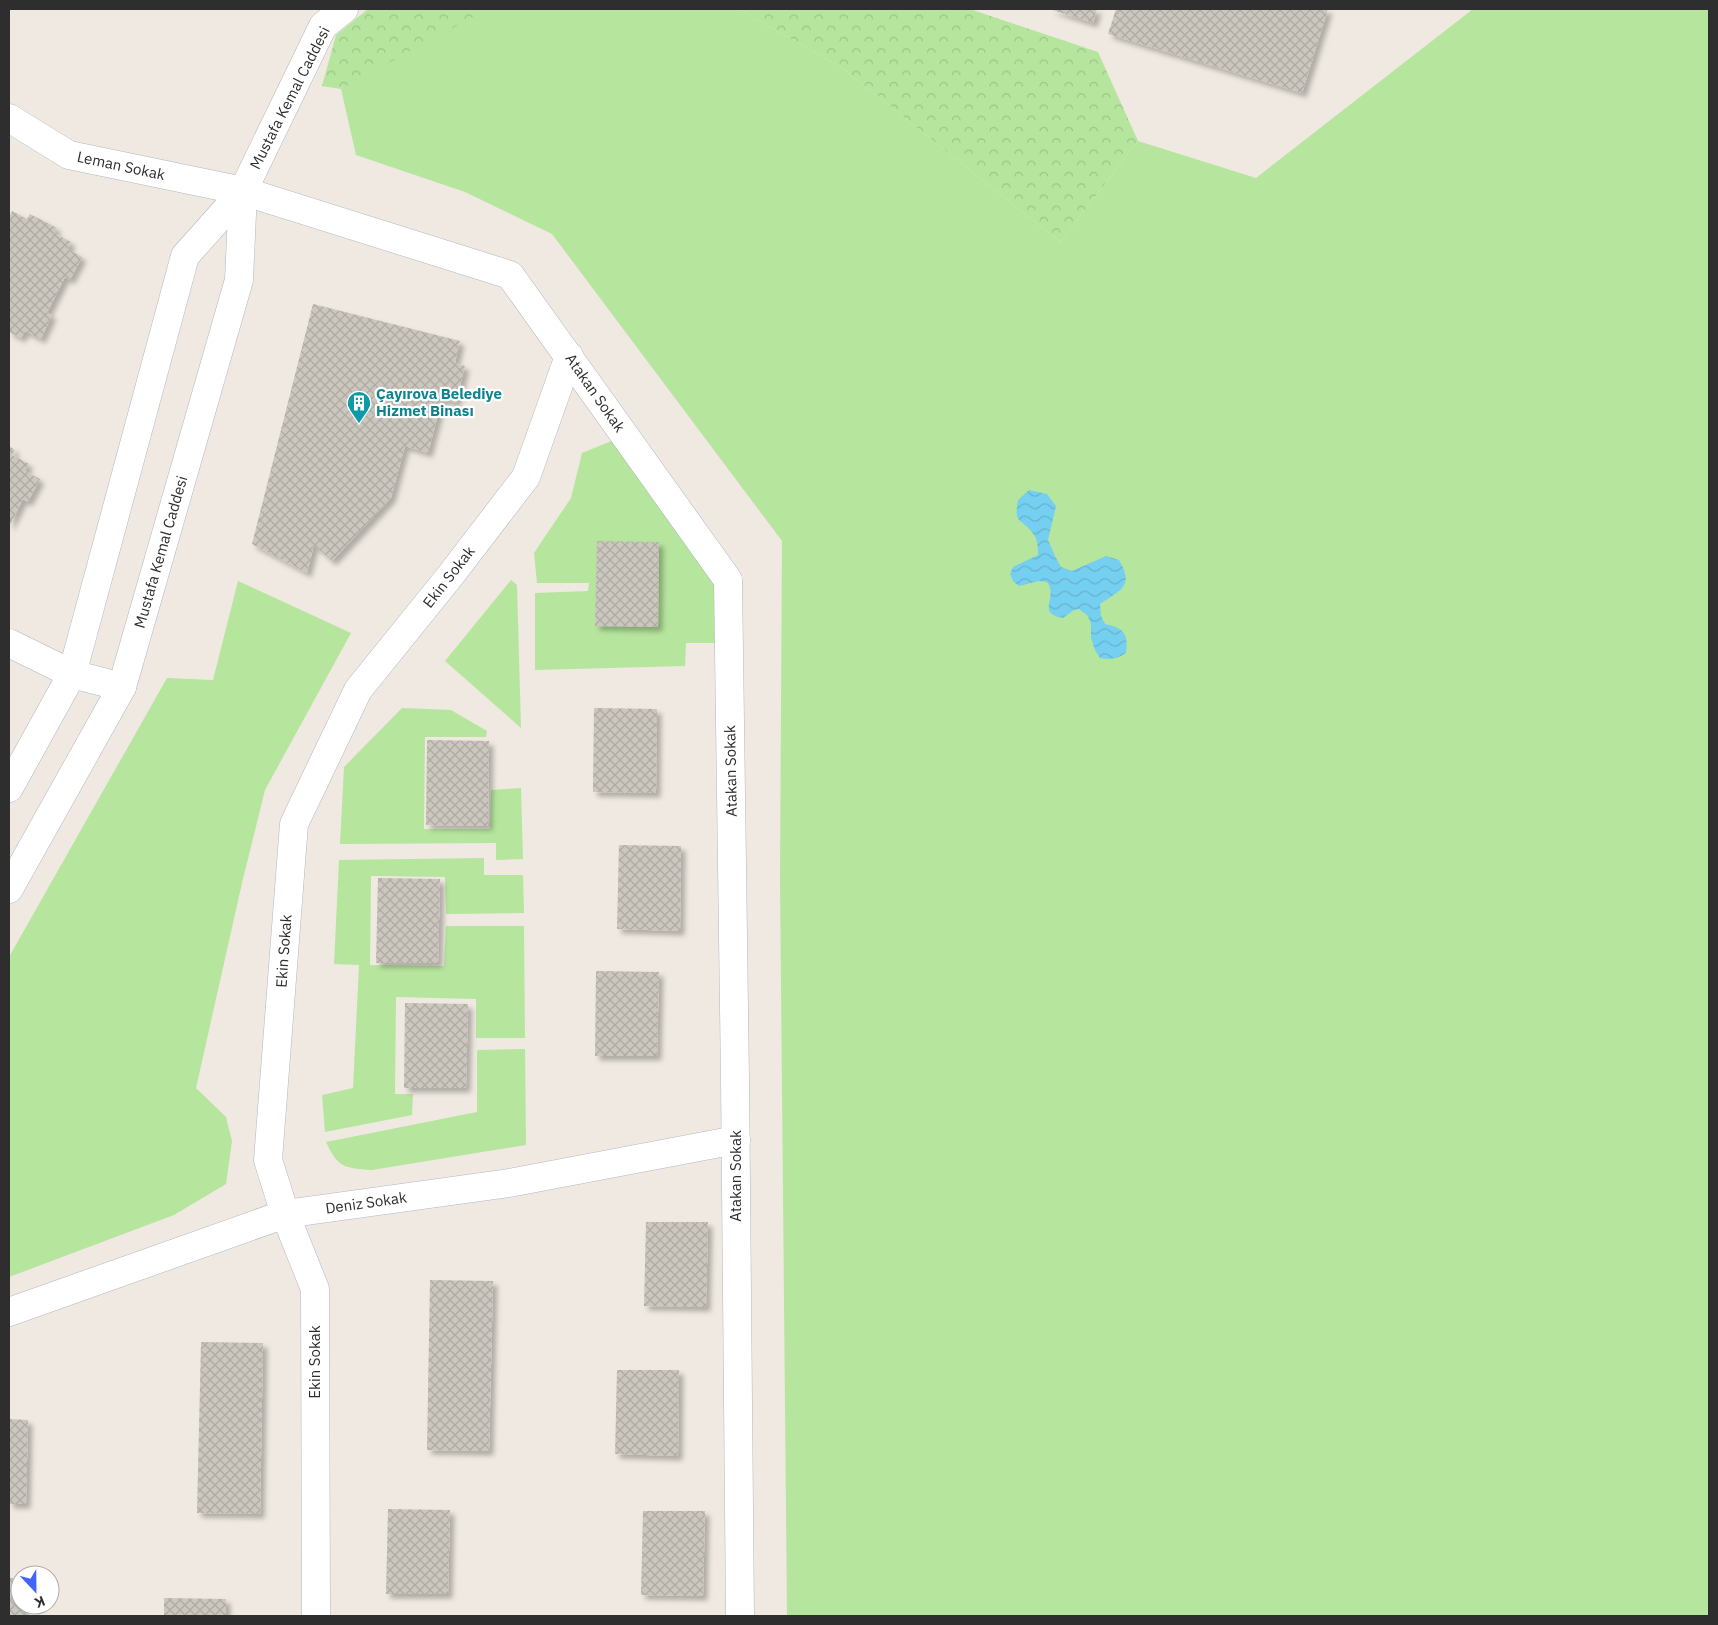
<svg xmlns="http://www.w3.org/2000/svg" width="1718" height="1625" viewBox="0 0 1718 1625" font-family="'IBM Plex Sans',sans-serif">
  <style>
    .grass { fill: #b6e59e }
    .forest { fill: url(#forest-crowns) }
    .water { fill: url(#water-waves) }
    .building { fill: url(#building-cross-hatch); filter: url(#shadow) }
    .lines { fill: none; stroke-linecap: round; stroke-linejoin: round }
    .street-casing { stroke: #b4b7c1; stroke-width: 29 }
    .secondary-casing { stroke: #b4b7c1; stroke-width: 29 }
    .street { stroke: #fff; stroke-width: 28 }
    .secondary { stroke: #fff; stroke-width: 28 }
    .labels { text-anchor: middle; stroke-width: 4.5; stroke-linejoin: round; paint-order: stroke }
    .street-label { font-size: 15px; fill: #2e2e2e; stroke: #fff }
    .culture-label { font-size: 15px; font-weight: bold; fill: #0d838f; stroke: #fff; text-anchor: start }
  </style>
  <defs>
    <pattern id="forest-crowns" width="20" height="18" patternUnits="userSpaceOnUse" patternTransform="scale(1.25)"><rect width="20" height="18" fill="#b6e59e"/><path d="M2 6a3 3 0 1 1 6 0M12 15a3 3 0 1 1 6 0" fill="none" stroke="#9dc588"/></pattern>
    <pattern id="water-waves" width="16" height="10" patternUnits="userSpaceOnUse" patternTransform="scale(1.25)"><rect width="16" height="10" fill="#75cff0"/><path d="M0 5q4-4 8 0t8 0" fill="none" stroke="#66b2ce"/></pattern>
    <pattern id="building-cross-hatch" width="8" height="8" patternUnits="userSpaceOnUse" patternTransform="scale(1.25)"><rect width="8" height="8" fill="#cbc7bf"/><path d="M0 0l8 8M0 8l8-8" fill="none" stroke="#afaba4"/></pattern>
    <filter id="shadow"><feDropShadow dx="4.5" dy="4.5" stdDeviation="2.5" flood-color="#0004"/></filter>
  </defs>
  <rect width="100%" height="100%" fill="#efe9e1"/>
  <g class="grass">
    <path d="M485,9H738L841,67L1060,242L1138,141L1256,178L1473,9H1709V1616H787L780,878L782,541L552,234L465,192L356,155L341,89L409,46Z"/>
    <path d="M619,438L719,584L720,643H686L685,666L535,670V593L588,591L589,583H537L534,553L571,498L582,453Z"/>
    <path d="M511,580L517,585L521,728L445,661Z"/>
    <path d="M238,581L351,633L265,790L242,883L196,1088L226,1117L232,1141L226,1184L174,1215L9,1277V957L167,678L213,680Z"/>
    <path d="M402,708L451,710L487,731L486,737H425L424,829H490L491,790L521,788L523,859L496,860V843L340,844L344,767Z"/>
    <path d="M484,858V875H523L524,913L446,914L445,877L371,876L370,965L444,966L446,926H524L525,1038H476V999L396,997L395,1094H413L412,1115L325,1132L322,1095L353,1088L359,965L334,964L339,860Z"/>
    <path d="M525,1049L526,1145L372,1170C344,1168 338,1168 326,1142L477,1112V1050Z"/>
  </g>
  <g class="forest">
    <path d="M368,9H488L341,89L322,86L336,35Z"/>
    <path d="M738,9H970L1098,52L1138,141L1060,242L841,67Z"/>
  </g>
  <path class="water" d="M1029,490L1047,494L1056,506L1048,540L1055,556L1061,567L1072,571L1106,556L1119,560C1135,587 1120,590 1100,604L1101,616L1105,624C1123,628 1129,633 1126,653C1117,659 1110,660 1100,658L1095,650L1091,638V624L1088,616L1079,609L1074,610L1063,618C1035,613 1059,597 1047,582L1039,581L1019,586L1013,581L1010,574L1013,567L1038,555C1038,547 1038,539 1032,532C1019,517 1014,524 1018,500Z"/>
  <g class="building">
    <path d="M1049,9H1097L1093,23Z"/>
    <path d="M1116,9H1328L1302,93L1108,34Z"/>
    <path d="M12,211L27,219L30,214L57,228L54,233L71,242L68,249L82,257L70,280L65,277L47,313L52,315L41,339L25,331L21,338L9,332V217Z"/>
    <path d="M313,304L460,341L455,363L465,366L456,403L442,399L428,453L405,446L391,498L332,561L314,545L307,573L252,544Z"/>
    <path d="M9,446L15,450L12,455L29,464L25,471L40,479L28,502L23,499L9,527Z"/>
    <path d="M597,541L659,542L658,627L595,626Z"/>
    <path d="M594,708L657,709L656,793L593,792Z"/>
    <path d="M427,740L489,741L488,826L426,825Z"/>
    <path d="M619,845L681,846L680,931L617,929Z"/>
    <path d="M378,878L440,879L438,963H376Z"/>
    <path d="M596,971L659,972L657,1056H595Z"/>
    <path d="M405,1003L468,1004L466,1088H404Z"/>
    <path d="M646,1222H708L706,1307L644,1306Z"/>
    <path d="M430,1280L493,1281L489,1451L427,1450Z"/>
    <path d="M201,1342L263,1343L260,1514L197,1513Z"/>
    <path d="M617,1370H679L678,1456L615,1454Z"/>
    <path d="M9,1419L28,1420L26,1504H9Z"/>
    <path d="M388,1509L450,1510L448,1594H386Z"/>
    <path d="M643,1511H705L703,1596L641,1595Z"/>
    <path d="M9,1578H20V1605H24V1616H9Z"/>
    <path d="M164,1598L226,1599V1616H164Z"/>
  </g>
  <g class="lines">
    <g class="street-casing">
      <g id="street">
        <path d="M9,118L69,155L243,191L510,275L728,580L735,1079L740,1616"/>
        <path d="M9,643L72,674L122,687"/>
        <path d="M9,1312L285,1214L509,1183L736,1140"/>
        <path d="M316,1616L315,1289L285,1214L268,1160L294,824L358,690L450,576L526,477L569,356"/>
      </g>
    </g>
    <g class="secondary-casing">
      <g id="secondary">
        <path d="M9,788L72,674L185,256L243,191L323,26L344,9"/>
        <path d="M9,889L122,687L239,280L243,191"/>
      </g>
    </g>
    <use href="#street" class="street"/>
    <use href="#secondary" class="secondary"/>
  </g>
  <defs>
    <g id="building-pin" transform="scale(1.25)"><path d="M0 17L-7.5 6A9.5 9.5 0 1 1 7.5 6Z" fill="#0f9aa8" stroke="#fff"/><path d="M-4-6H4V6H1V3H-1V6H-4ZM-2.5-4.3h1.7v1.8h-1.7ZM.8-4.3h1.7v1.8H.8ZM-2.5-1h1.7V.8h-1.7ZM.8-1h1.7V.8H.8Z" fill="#fff"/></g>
  </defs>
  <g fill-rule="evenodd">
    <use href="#building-pin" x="359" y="403"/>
  </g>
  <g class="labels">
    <g class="street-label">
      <text transform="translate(290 98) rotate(-63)" y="5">Mustafa Kemal Caddesi</text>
      <text transform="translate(121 166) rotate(12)" y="5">Leman Sokak</text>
      <text transform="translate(595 393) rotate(55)" y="5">Atakan Sokak</text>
      <text transform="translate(161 552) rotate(-74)" y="5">Mustafa Kemal Caddesi</text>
      <text transform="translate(449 577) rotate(-52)" y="5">Ekin Sokak</text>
      <text transform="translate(731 771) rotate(-91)" y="5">Atakan Sokak</text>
      <text transform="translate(284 951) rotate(-86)" y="5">Ekin Sokak</text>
      <text transform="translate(736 1176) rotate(-90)" y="5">Atakan Sokak</text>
      <text transform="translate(366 1203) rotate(-8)" y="5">Deniz Sokak</text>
      <text transform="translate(315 1362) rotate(-90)" y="5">Ekin Sokak</text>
    </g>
    <g class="culture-label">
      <text x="376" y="399">Çayırova Belediye<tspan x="376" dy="17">Hizmet Binası</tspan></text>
    </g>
  </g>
  <rect width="1718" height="1625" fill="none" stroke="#2e2e2e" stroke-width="20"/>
  <g transform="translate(35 1590) rotate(158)"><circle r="24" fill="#ffffff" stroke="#ababab"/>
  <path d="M0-4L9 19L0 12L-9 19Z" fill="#4264fb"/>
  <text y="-8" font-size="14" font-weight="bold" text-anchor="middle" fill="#2e2e2e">K</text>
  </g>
</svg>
